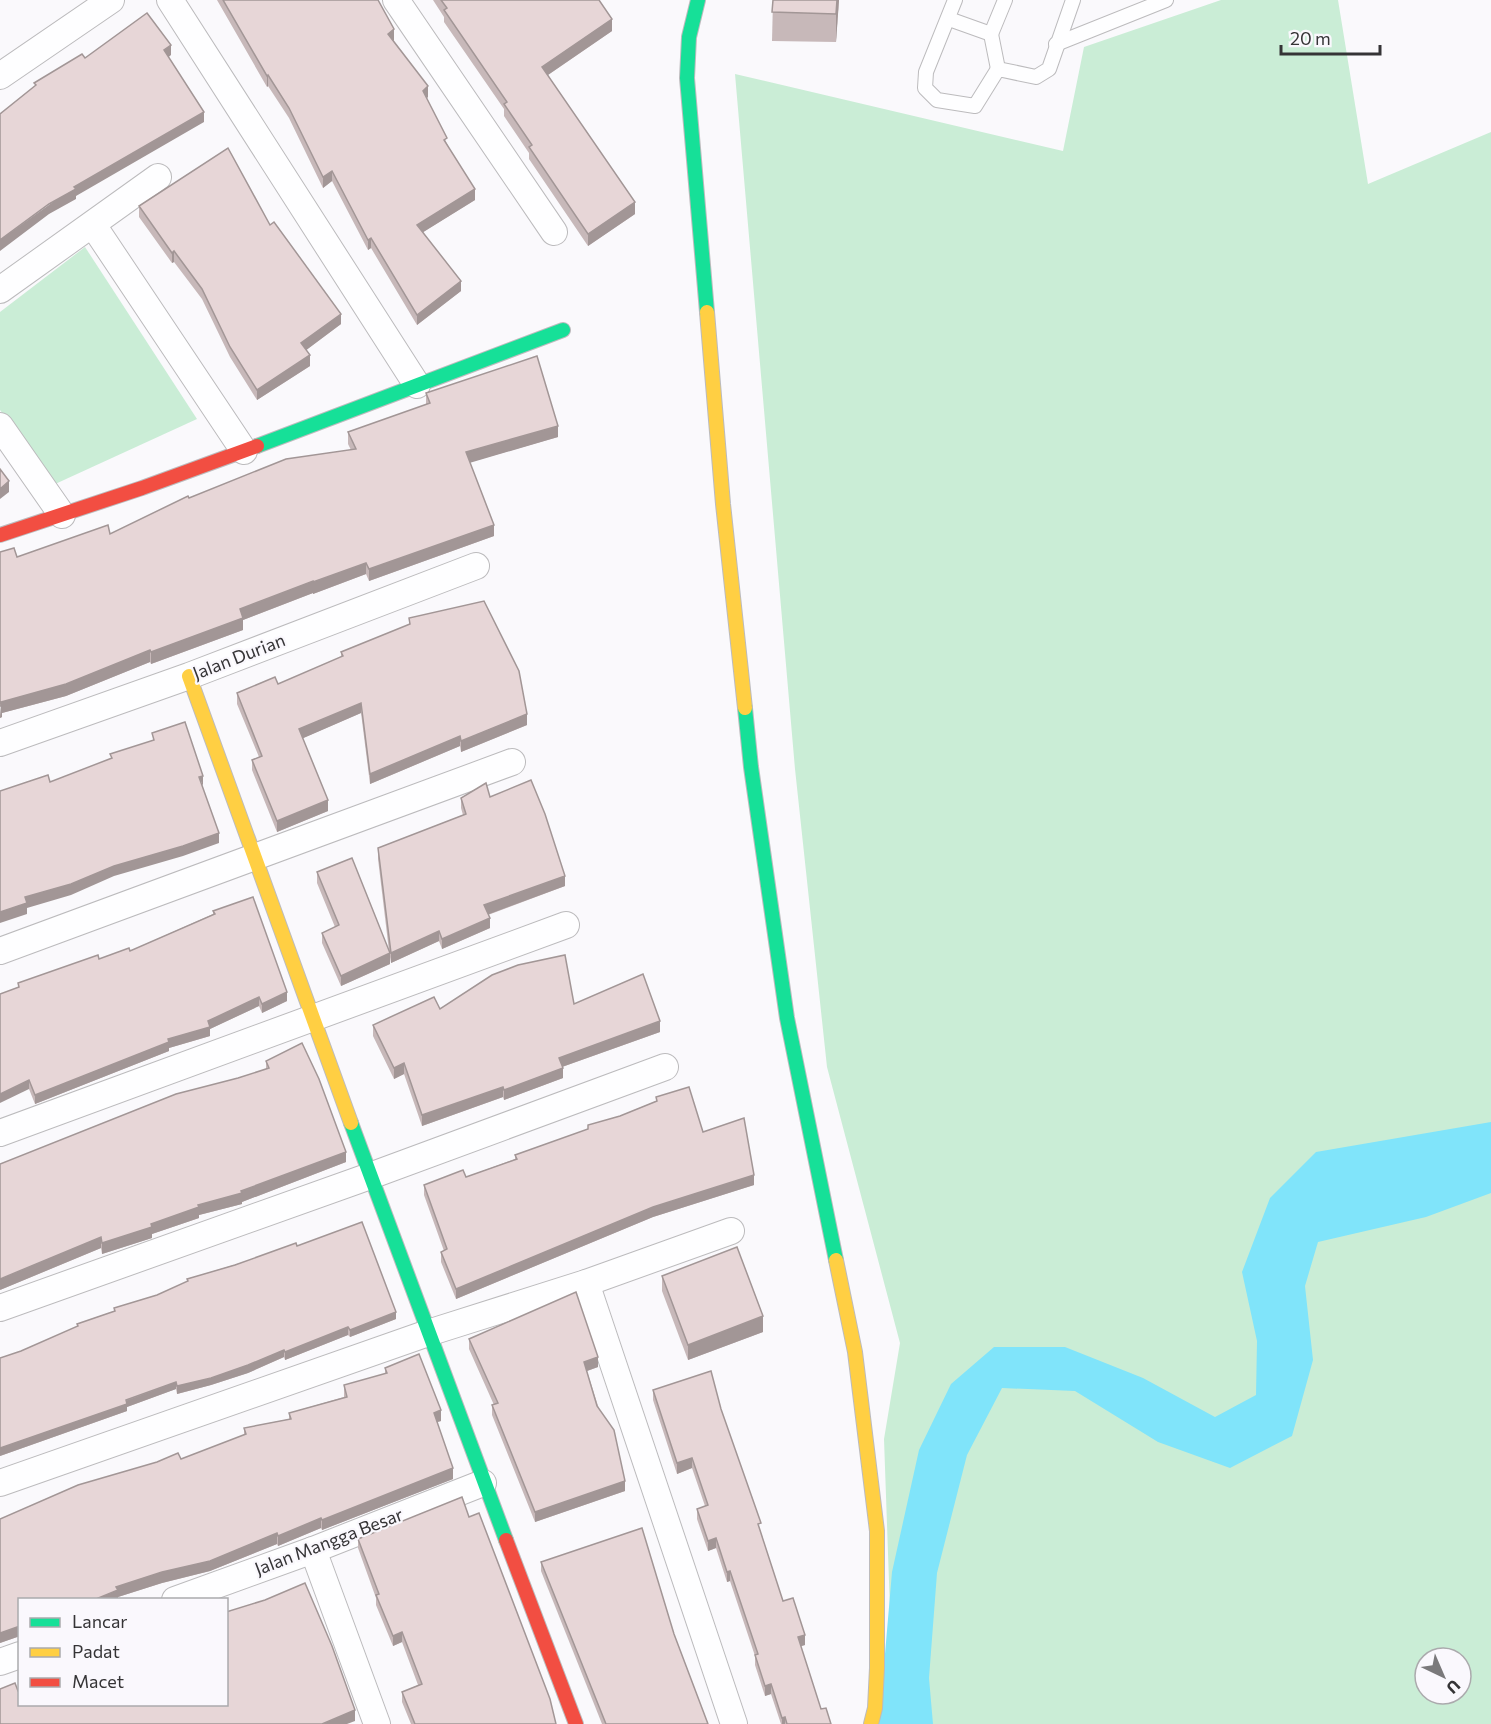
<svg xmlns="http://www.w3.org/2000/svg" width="1491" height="1724" viewBox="0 0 1491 1724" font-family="Commissioner,sans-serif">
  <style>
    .green { fill: #caedd6; fill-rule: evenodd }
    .water { fill: #80e4fa }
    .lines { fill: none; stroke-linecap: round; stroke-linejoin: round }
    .lane-casing { stroke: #bcbbbd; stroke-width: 16 }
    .street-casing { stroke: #bcbbbd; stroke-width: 28 }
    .fast-casing { stroke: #bcbbbd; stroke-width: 16 }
    .slow-casing { stroke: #bcbbbd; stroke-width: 16 }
    .jam-casing { stroke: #bcbbbd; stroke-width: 16 }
    .lane { stroke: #fefeff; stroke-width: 14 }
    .street { stroke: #fefeff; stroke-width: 26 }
    .fast { stroke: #16e098; stroke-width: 14 }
    .slow { stroke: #ffcf43; stroke-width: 14 }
    .jam { stroke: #f24e42; stroke-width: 14 }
    .wall { fill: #c7b8b9 }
    .shaded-wall { fill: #a29696 }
    .building { fill: #e7d6d7; stroke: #a29696; stroke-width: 1.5 }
    .labels { text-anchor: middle; stroke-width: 4.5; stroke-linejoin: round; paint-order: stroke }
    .street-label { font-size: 18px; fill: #353436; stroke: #faf8fd }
  </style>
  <rect width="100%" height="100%" fill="#faf9fc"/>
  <g class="green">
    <path d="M1221,0H1338L1368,184L1491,132V1724H894L884,1439L900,1343L827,1067L795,769L735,74L1063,151L1084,47ZM1425,1658H1461V1694H1425Z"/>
    <path d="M85,247L197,419L53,485L0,410V312Z"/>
  </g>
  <path class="water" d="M1491,1122V1193L1426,1217L1318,1242L1305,1286L1313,1360L1292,1436L1230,1468L1158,1442L1075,1391L1002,1388L967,1455L937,1573L929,1678L933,1724H879L892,1572L919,1450L951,1384L994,1347H1065L1143,1378L1215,1417L1256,1395L1257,1341L1242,1272L1270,1198L1316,1152Z"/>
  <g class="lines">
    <g class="lane-casing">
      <g id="lane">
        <path d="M955,0L926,72L925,88L937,100L975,106L998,69L1036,77L1049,69L1073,0"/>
        <path d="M949,19L991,34L998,69"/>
        <path d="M991,34L1005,0"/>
        <path d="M1056,44L1166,0"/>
      </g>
    </g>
    <g class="street-casing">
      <g id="street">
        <path d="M170,0L417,385"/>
        <path d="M396,0L554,232"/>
        <path d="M0,76L111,0"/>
        <path d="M93,225L244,451"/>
        <path d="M0,290L158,177"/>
        <path d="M0,426L62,515"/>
        <path d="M0,743L189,676L476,566"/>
        <path d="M0,951L512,762"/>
        <path d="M0,1133L566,925"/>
        <path d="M586,1283L734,1724"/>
        <path d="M0,1308L370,1176L665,1067"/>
        <path d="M0,1483L428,1333L586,1283L731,1231"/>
        <path d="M313,1550L377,1724"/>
        <path d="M175,1600L313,1550L483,1483"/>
        <path d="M0,1662L20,1655"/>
      </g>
    </g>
    <g class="fast-casing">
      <g id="fast">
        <path d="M698,0L689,37L687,78L707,312"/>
        <path d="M257,446L563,330"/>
        <path d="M745,708L751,767L787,1018L836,1260"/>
        <path d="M351,1123L506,1540"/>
      </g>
    </g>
    <g class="slow-casing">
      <g id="slow">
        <path d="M707,312L723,504L745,708"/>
        <path d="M189,676L351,1123"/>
        <path d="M836,1260L855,1352L877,1531V1668L875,1708L871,1724"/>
      </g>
    </g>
    <g class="jam-casing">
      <g id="jam">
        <path d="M0,535L142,488L257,446"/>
        <path d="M506,1540L576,1724"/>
      </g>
    </g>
    <use href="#lane" class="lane"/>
    <use href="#street" class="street"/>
    <use href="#fast" class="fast"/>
    <use href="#slow" class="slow"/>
    <use href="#jam" class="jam"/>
  </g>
  <g class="wall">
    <path d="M217,0H378L394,40L393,41L428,97L427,98L447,144L475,200L423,232L461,291L417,325L371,248L368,250L332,181L323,188L289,118L268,86L267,87Z"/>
    <path d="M433,0H599L612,31L548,75L635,214L588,246L529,159V153L504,116V109L444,22V17Z"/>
    <path d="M773,0H839L836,42L772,41Z"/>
    <path d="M139,206L270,225L341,324L306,350L310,366L257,400L230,357L202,299L174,262L172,263L139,217Z"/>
    <path d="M426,393L558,437L470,462L494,536L369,581L366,574L313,594V593L243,620V630L151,664L150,662L66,696L2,713V717L0,718L17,557L110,534L189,498L351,450L348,444V432L426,405Z"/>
    <path d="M409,618L527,725L461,752L460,746L370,784L361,713L303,738L328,811L277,832L252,770V760L259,757L237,704V693L278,684L341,657V652L409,625Z"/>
    <path d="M490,797L565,886L488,915L490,928L442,949L439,941L391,963L390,957V964L341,986L322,943V933L335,927L317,883V872L389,951L378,859V848L463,815L461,808V798Z"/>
    <path d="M213,911L287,1001L262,1013L259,1006L210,1029V1036L169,1048V1051L35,1104L29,1089L18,983L130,951L213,914Z"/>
    <path d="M574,1004L660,1032L562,1067L563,1078L504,1100L503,1097L422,1126L404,1074L394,1079L373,1036V1025L440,1009Z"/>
    <path d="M266,1061L346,1162L242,1202V1204L199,1215V1218L152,1234V1238L102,1254L101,1248L0,1290L238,1078L266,1069Z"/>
    <path d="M656,1097L703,1132L754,1185L653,1217L456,1299L441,1262V1252L444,1251L424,1195V1185L466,1177L515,1159V1155L588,1129V1125L620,1116L656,1101Z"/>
    <path d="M297,1246L396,1319L350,1337L348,1335L285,1360L284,1357L248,1373L211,1385L177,1394L176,1389L127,1407V1411L0,1456V1358L21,1351L77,1327V1324L114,1311V1308L157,1295L187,1282V1279Z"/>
    <path d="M662,1276L763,1332L688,1360L662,1291Z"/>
    <path d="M469,1339L598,1367L587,1371L625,1491L535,1522L492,1415V1405H494L469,1349Z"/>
    <path d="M385,1368L441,1421L437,1422L453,1479L322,1530L321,1528L278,1546L277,1544L210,1571L162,1583L118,1597V1599H20V1636L0,1643V1519L181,1459L244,1435V1428L289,1419V1413L344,1397V1385L385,1374Z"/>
    <path d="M653,1390L721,1409L783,1601L805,1645L801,1646L821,1709L831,1724H781L771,1694L765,1696L755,1665V1656L730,1581L727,1582L716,1548L708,1551L697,1519V1509L705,1506L692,1468L677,1474L653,1400Z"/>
    <path d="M469,1517L556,1724H411L402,1702V1692L418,1685L402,1642L393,1646L376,1605V1598L358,1548V1539Z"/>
    <path d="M541,1562L674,1634L708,1724H602L541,1571Z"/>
  </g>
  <g class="shaded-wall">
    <path d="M837,0H839L836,42V14Z"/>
    <path d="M612,19V31L542,79V67Z"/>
    <path d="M394,29V40L388,44V34Z"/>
    <path d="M171,45V55L164,61V50Z"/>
    <path d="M268,75V86L267,87V76Z"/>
    <path d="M428,86V97L423,101V91Z"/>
    <path d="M204,112V122L76,196V199L49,214L0,251V240L74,187Z"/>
    <path d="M332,171V181L323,188V177Z"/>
    <path d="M475,189V200L417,236V225Z"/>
    <path d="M635,202V214L588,246V234Z"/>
    <path d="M371,238V248L368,250V240Z"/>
    <path d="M174,251V262L172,263V253Z"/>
    <path d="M461,281V291L417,325V315Z"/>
    <path d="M341,314V324L301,354V343Z"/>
    <path d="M310,355V366L257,400V390Z"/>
    <path d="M558,426V437L466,464V452Z"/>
    <path d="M9,481V492L0,499V489Z"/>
    <path d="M494,525V536L369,581V569Z"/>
    <path d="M366,563V574L313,594V582Z"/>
    <path d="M313,581V593L243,620V630L151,664V652L240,609Z"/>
    <path d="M150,650V662L66,696L2,713V717L0,718L1,702Z"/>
    <path d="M361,703V713L299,740V729Z"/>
    <path d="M527,714V725L461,752V741Z"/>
    <path d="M460,736V746L370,784V774Z"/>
    <path d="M203,776V786L199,777Z"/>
    <path d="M328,800V811L277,832V821Z"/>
    <path d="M219,833V843L183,856L114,876L71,895L27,908V914L0,923V912L25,897L114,866Z"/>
    <path d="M565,876V886L484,916V905Z"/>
    <path d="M490,918V928L442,949V939Z"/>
    <path d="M439,931V941L391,963V953Z"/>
    <path d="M390,953V964L341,986V976Z"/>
    <path d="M287,992V1001L262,1013V1004Z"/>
    <path d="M259,997V1006L210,1029V1036L169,1048V1051L35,1104V1095L168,1039Z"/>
    <path d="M660,1021V1032L559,1068V1058Z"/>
    <path d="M404,1063V1074L394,1079V1068Z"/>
    <path d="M563,1068V1078L504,1100V1090Z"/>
    <path d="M29,1080V1089L0,1103V1094Z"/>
    <path d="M503,1087V1097L422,1126V1115Z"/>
    <path d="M346,1152V1162L242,1202V1204L199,1215V1218L152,1234V1238L102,1254V1243L198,1205L241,1191Z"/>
    <path d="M754,1175V1185L653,1217L456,1299V1289L653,1207Z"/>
    <path d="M101,1237V1248L0,1290V1279Z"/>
    <path d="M396,1312V1319L350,1337V1330Z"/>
    <path d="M763,1316V1332L688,1360V1345Z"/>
    <path d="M348,1327V1335L285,1360V1352Z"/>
    <path d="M284,1350V1357L248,1373L211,1385L177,1394V1386Z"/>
    <path d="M598,1357V1367L584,1372V1362Z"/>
    <path d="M176,1382V1389L127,1407V1411L0,1456V1448Z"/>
    <path d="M441,1410V1421L434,1423V1413Z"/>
    <path d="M692,1458V1468L677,1474V1463Z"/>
    <path d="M453,1468V1479L322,1530V1520Z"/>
    <path d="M625,1481V1491L535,1522V1512Z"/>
    <path d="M321,1518V1528L278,1546V1536Z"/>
    <path d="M277,1533V1544L210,1571L162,1583L118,1597V1599H96L116,1587Z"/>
    <path d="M716,1538V1548L708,1551V1541Z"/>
    <path d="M730,1571V1581L727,1582V1572Z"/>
    <path d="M20,1626V1636L0,1643V1633Z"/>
    <path d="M402,1632V1642L393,1646V1636Z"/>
    <path d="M805,1635V1645L798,1647V1637Z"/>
    <path d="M771,1684V1694L765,1696V1686Z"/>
    <path d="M355,1710V1721L347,1724H322Z"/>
    <path d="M785,1717V1724H782V1718Z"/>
  </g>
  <g class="building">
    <path d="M223,0H378L394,29L388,34L428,86L423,91L447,138L444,140L475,189L417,225L461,281L417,315L371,238L368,240L332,171L323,177L289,108L268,75L267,76Z"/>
    <path d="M441,0H599L612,19L542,67L635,202L588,234L529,147L532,145L504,104L507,102L444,10L447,8Z"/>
    <path d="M773,0H837L836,14L772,12Z"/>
    <path d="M147,13L171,45L164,50L204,112L74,187L76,189L49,204L0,240V114L36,85L34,83L82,54L85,58Z"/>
    <path d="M228,148L270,225L274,222L341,314L301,343L310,355L257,390L230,347L202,289L174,251L172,253L139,206Z"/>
    <path d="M537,356L558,426L466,452L494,525L369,569L366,563L313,582V581L240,609L243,618L151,652L150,650L66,684L1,702L2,706H0V552L14,548L17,557L108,525L110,534L188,496L189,498L286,459L356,449L348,432L430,403L426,393Z"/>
    <path d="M0,469L9,481L0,489Z"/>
    <path d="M484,601L519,671L527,714L461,741L460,736L370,774L361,703L299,729L328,800L277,821L252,760L262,756L237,693L275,677L278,684L343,656L341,652L410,624L409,618Z"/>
    <path d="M185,722L203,776L199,777L219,833L183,846L114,866L71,884L25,897L27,903L0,912V791L48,775L50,782L112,758L110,754L154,740L152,733Z"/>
    <path d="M531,780L545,814L565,876L484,905L490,918L442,939L439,931L391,953L378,848L466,814L461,798L486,783L490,797Z"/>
    <path d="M352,858L390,953L341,976L322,933L339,925L317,872Z"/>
    <path d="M253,897L287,992L262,1004L259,997L208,1021L210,1027L168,1039L169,1042L35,1095L29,1080L0,1094V994L19,987L18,983L98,955L99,959L129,948L130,951L215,914L213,911Z"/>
    <path d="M565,955L574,1004L643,974L660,1021L559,1058L563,1068L504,1090L503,1087L422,1115L404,1063L394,1068L373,1025L434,997L440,1009L492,975L518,965Z"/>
    <path d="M302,1043L319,1079L346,1152L241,1191L242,1193L198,1205L199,1207L151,1224L152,1227L102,1243L101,1237L0,1279V1164L176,1094L238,1078L269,1068L266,1061Z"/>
    <path d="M689,1087L703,1132L744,1118L754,1175L653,1207L456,1289L441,1252L447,1249L424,1185L463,1170L466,1177L517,1159L515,1155L588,1129V1125L620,1116L657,1101L656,1097Z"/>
    <path d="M362,1222L396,1312L350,1330L348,1327L285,1352L284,1350L248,1365L211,1378L177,1386L176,1382L126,1400L127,1404L0,1448V1358L21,1351L78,1326L77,1324L115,1311L114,1308L157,1295L188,1281L187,1279L235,1265L296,1243L297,1246Z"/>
    <path d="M737,1247L763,1316L688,1345L662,1276Z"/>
    <path d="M576,1292L598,1357L584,1362L597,1406L614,1430L625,1481L535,1512L492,1405L498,1403L469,1339Z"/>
    <path d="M419,1354L441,1410L434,1413L453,1468L322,1520L321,1518L278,1536L277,1533L210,1561L162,1572L116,1587L118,1590L96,1599H20V1626L0,1633V1519L78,1485L157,1462L178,1453L181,1459L246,1434L244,1428L291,1419L289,1413L347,1397L344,1385L387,1373L385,1368Z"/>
    <path d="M711,1371L721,1409L761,1523L758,1524L783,1601L793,1598L805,1635L798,1637L821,1709L826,1708L831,1724H787L785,1717L782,1718L771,1684L765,1686L755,1655L758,1654L730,1571L727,1572L716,1538L708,1541L697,1509L708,1505L692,1458L677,1463L653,1390Z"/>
    <path d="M462,1497L469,1517L479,1513L550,1699L556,1724H415L402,1692L422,1684L402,1632L393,1636L376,1595L379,1594L358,1539Z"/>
    <path d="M642,1528L674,1634L708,1724H606L541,1562Z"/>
    <path d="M305,1583L332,1646L355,1710L322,1724H0V1689L15,1683L18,1691H20V1704H226V1612L265,1600Z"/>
  </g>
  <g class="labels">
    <g class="street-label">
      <text transform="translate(239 657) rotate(-21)" y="6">Jalan Durian</text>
      <text transform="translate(329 1542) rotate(-21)" y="6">Jalan Mangga Besar</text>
    </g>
  </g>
  <rect x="18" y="1598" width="210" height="108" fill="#faf8fd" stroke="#abaaad" stroke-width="1.5"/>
  <rect x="30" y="1618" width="30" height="9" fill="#16e098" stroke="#abaaad" stroke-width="1.5"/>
  <text x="72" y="1628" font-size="18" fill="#353436">Lancar</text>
  <rect x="30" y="1648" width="30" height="9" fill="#ffcf43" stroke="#abaaad" stroke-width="1.5"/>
  <text x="72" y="1658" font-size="18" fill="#353436">Padat</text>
  <rect x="30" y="1678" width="30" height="9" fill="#f24e42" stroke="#abaaad" stroke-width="1.5"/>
  <text x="72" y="1688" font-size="18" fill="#353436">Macet</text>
  <g transform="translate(1443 1676) rotate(136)"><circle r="28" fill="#faf8fd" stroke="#abaaad" stroke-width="1.5"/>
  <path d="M0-4.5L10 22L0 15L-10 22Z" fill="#7a797b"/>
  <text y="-9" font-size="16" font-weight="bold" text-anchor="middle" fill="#353436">U</text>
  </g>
  <path d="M1281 45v9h99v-9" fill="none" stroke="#353436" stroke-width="3"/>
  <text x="1290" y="45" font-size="18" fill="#353436" stroke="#faf8fd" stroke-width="4.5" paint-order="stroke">20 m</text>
</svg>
